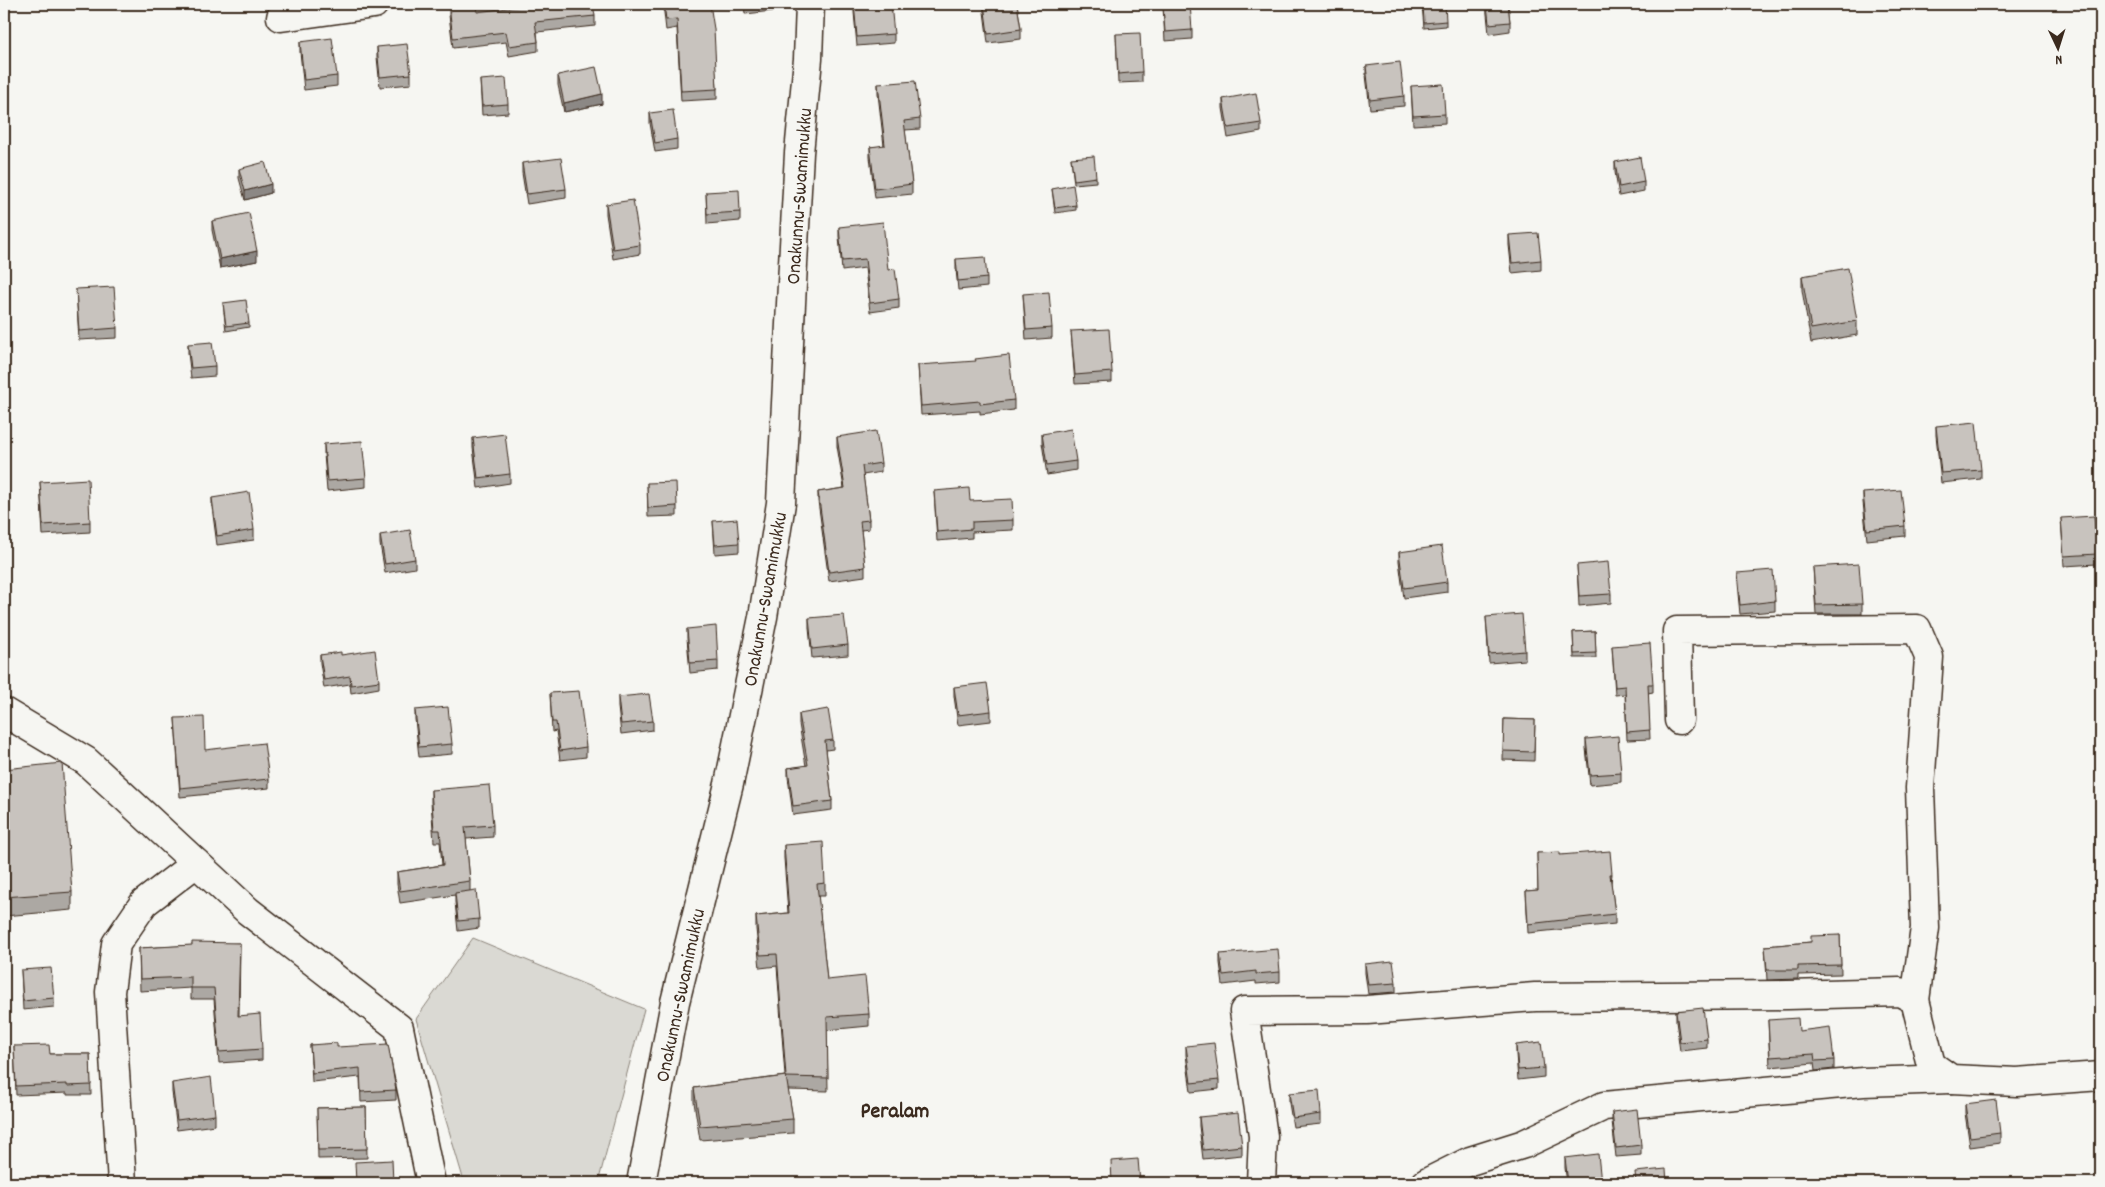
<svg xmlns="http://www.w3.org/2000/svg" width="2105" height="1187" viewBox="0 0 2105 1187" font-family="Dekko,sans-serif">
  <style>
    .green { fill: #dad9d3; stroke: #8a8278 }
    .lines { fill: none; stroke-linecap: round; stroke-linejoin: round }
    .minor-casing { stroke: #3b2a1e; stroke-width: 31 }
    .minor { stroke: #f6f6f2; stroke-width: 28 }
    .wall { fill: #aca8a3; stroke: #3b2a1e }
    .shaded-wall { fill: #8c8885; stroke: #3b2a1e }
    .building { fill: #c8c3be; stroke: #3b2a1e }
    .labels { text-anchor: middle; stroke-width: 4.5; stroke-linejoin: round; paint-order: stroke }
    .street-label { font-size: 20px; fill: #3b2a1e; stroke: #f6f6f2 }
    .quarter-label { font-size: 22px; font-weight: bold; fill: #3b2a1e; stroke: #f6f6f2 }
  </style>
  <rect width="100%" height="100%" fill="#f6f6f2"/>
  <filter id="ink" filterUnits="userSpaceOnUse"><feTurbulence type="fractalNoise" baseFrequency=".02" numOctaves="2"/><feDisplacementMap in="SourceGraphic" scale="10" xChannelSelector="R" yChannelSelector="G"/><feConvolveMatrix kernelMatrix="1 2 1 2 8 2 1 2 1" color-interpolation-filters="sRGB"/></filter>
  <g filter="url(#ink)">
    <path class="green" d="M473,938L644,1009L598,1183H524L463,1178L416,1019Z"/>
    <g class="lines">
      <g class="minor-casing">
        <g id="minor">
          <path d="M281,17L374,4"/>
          <path d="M4,712L86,761L248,911L399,1028L431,1183"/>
          <path d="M1679,720L1677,631L1917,629L1929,657L1920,788L1925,928L1915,1000"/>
          <path d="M122,1183L110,992L116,944L144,903L196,863"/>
          <path d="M641,1183L675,1002L729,784L763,617L781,503L793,264L799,153L808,59L810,4"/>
          <path d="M1261,1183L1263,1136L1244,1011L1367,1010L1535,997L1788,995L1900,992L1915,1000L1931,1065L1951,1079L2017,1082L2101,1076"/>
          <path d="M1426,1183L1470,1161L1524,1144L1604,1106L1863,1082L1951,1079"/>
        </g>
      </g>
      <use href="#minor" class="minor"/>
    </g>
    <g class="wall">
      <path d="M663,4H710L717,89V99L681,101L677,28L666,30Z"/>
      <path d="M744,4H773V11L745,14Z"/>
      <path d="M854,4L894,34V43L857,46L854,12Z"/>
      <path d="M983,4H1017L1021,29V39L988,43Z"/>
      <path d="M1422,4L1446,21V26L1424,28Z"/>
      <path d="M1486,4H1508L1510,22V31L1489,34Z"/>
      <path d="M449,6L477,12L595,16V26L537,32L538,42V51L509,56L506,42L453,48L449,15Z"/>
      <path d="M1163,6L1192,30V39L1165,41Z"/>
      <path d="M1116,34L1142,72V82L1118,83Z"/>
      <path d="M300,42L337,76V86L304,90L300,52Z"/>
      <path d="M377,47L411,74V84L380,87L377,57Z"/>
      <path d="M1366,66L1404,96V106L1370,109L1366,75Z"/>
      <path d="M558,75L602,104L564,112L558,85Z"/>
      <path d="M480,80L508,104V113L482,115Z"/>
      <path d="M878,84L920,119V129L905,130L912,184V194L875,198L870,157V147L884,146L878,94Z"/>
      <path d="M1411,86L1445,114V123L1413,125Z"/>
      <path d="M1223,99L1261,123V132L1228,138L1223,108Z"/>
      <path d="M650,113L677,139V149L655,152L650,123Z"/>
      <path d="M1071,158L1096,177V182L1074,184Z"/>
      <path d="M1615,162L1644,182V191L1619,196L1615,172Z"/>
      <path d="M522,163L566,189V198L527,204L522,173Z"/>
      <path d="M239,169L271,193L245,200L239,178Z"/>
      <path d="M1052,189L1076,205V210L1055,213Z"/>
      <path d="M706,192L740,212V221L707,224Z"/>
      <path d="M606,204L640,245V254L613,259L606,214Z"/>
      <path d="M212,221L257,261L220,268L212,230Z"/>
      <path d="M839,227L888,270L899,299V308L870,312L865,268L842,271L839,236Z"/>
      <path d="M1509,235L1541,260V270L1512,273L1509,245Z"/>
      <path d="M956,259L987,278V287L958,290L956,269Z"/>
      <path d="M1802,276L1857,321V335L1811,343L1802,290Z"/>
      <path d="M76,289L117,328V338L79,340Z"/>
      <path d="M1023,294L1052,328V338L1026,340Z"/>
      <path d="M223,303L249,323V327L226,331Z"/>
      <path d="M4,324L7,358V367L4,368Z"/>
      <path d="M1071,331L1112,372V382L1075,384Z"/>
      <path d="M188,344L215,366V376L191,378L188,353Z"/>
      <path d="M918,365L1014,400V410L980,414V411L921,415Z"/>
      <path d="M1936,426L1981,470V479L1941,483L1936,435Z"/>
      <path d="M1042,434L1076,461V470L1047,475L1042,443Z"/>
      <path d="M837,437L881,463V472L863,475L869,520V529L861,530L865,567V576L829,581L818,501V492L844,488L837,446Z"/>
      <path d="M473,438L510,474V483L478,488L473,448Z"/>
      <path d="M324,444L366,478V487L327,491L324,454Z"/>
      <path d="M40,482L90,522V532L43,535Z"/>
      <path d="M647,483L677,506V516L648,517Z"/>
      <path d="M934,491L970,501L1013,520V530L972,532V538L937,541Z"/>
      <path d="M1863,493L1905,526V536L1867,540L1863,502Z"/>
      <path d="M212,498L254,530V540L217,545L212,507Z"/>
      <path d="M2061,518L2097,554V564L2064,566Z"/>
      <path d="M713,521L739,543V552L715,554Z"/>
      <path d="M380,535L415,559V568L385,573L380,544Z"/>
      <path d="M1399,552L1447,582V592L1404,598L1399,561Z"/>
      <path d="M1577,565L1611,594V603L1579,606Z"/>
      <path d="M1813,567L1862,604V614H1816Z"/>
      <path d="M1737,573L1775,601V611L1740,614L1737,583Z"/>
      <path d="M1486,617L1525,651V660L1489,663Z"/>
      <path d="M809,618L848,645V655L812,658L809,628Z"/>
      <path d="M687,629L718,661V670L690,673L687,638Z"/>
      <path d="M1595,631L1596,658H1574L1573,632Z"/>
      <path d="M1612,646L1653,684V692L1648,693L1650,739L1627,740L1625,694L1615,695Z"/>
      <path d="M320,655H341L379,681V688L351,693L350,684L324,688L320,663Z"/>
      <path d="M954,687L991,711V721L958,725L954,696Z"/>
      <path d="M550,693L586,747V757L560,760L556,731L552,732Z"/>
      <path d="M618,697L653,721V730L621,734L618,707Z"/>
      <path d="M415,710L452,744V754L419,757L415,719Z"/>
      <path d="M799,714L833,740V749L826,750L832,801V810L793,815L788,777V768L806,766L799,724Z"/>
      <path d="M175,718L205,750L269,779V788L180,797Z"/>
      <path d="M1504,719L1535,720L1534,761L1503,760Z"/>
      <path d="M1586,739L1621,773V782L1590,785L1586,748Z"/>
      <path d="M4,769L72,892V910L4,916Z"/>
      <path d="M431,790L493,825V837L466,839L470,881V891L479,919V928L458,931L455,902V895L400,903L397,884V872L442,865L440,842H434L431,802Z"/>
      <path d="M784,845L825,883V896H818L827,980L869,1014V1026L827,1030L828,1091L788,1090L793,1119V1133L700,1140L694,1102V1088L785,1076L777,966L760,968L756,929V916L788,913L784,858Z"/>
      <path d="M1537,853L1560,855L1612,874L1611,883L1615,914V924L1528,933L1526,891L1538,890Z"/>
      <path d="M1840,935L1841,974L1798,975V979L1767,980L1765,946L1811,942Z"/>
      <path d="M240,943L239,1016L262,1049V1060L219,1063L214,999H191V988L140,991L139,948Z"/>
      <path d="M1220,954L1280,972V982L1256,984V981L1223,985L1220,963Z"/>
      <path d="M1365,964L1396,983V992L1368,994L1365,973Z"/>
      <path d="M21,970L54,998V1007L23,1010Z"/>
      <path d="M1676,1011L1707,1039V1048L1680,1051L1676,1021Z"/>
      <path d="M1768,1020L1799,1031L1834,1060V1069L1815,1071L1814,1063L1770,1067Z"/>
      <path d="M310,1045L337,1047L396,1090V1100L361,1102L360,1077L312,1082Z"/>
      <path d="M1516,1045L1544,1068V1077L1518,1080L1516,1054Z"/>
      <path d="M14,1046L50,1054H90L91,1095H67V1093L16,1095Z"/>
      <path d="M1186,1046L1219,1080V1089L1191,1092L1186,1055Z"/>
      <path d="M172,1083L215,1115V1125L177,1130L172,1092Z"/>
      <path d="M1289,1093L1321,1114V1124L1293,1127L1289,1103Z"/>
      <path d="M1965,1104L2000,1133V1143L1970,1147L1965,1113Z"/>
      <path d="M366,1107L367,1158L318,1159L317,1108Z"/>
      <path d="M1612,1112L1641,1145V1155L1616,1157L1612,1121Z"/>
      <path d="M1199,1117L1242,1146V1155L1203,1159L1199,1126Z"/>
      <path d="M1565,1158L1601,1183H1567L1565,1168Z"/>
    </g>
    <g class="shaded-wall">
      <path d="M602,94V104L564,112V103Z"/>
      <path d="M271,184V193L245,200V191Z"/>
      <path d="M257,251V261L220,268V259Z"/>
    </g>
    <g class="building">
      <path d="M469,4H476L477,12L538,4H593L595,16L535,22L538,42L509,46L506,32L453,38L449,6Z"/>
      <path d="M664,4H710L714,29L717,89L681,91L677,19L666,20Z"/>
      <path d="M854,4H891L894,34L857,37Z"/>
      <path d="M984,4H1017L1021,29L988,34Z"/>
      <path d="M1190,4L1192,30L1165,32L1163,6Z"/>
      <path d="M1423,4H1445L1446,21L1424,23Z"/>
      <path d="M1487,4H1508L1510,22L1489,24Z"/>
      <path d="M1140,33L1142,72L1118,74L1116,34Z"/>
      <path d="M332,38L337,76L304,80L300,42Z"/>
      <path d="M407,44L411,74L380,77L377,47Z"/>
      <path d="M1400,62L1404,96L1370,100L1366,66Z"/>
      <path d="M596,67L602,94L564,103L558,75Z"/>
      <path d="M506,78L508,104L482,106L480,80Z"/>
      <path d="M915,81L920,119L904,121L912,184L875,189L870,147L885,145L878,84Z"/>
      <path d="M1443,84L1445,114L1413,116L1411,86Z"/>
      <path d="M1256,93L1261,123L1228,128L1223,99Z"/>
      <path d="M673,110L677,139L655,143L650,113Z"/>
      <path d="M1094,156L1096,177L1074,180L1071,158Z"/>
      <path d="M1640,157L1644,182L1619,187L1615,162Z"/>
      <path d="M561,158L566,189L527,194L522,163Z"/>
      <path d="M265,162L271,184L245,191L239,169Z"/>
      <path d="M1073,185L1076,205L1055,208L1052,189Z"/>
      <path d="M739,190L740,212L707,214L706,192Z"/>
      <path d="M633,200L640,245L613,249L606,204Z"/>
      <path d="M249,213L257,251L220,259L212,221Z"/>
      <path d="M883,222L888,270L895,269L899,299L870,303L865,259L842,261L839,227Z"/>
      <path d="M1538,233L1541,260L1512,263L1509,235Z"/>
      <path d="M985,257L987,278L958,281L956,259Z"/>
      <path d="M1848,268L1857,321L1811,329L1802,276Z"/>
      <path d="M114,287L117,328L79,331L76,289Z"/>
      <path d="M1049,292L1052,328L1026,330L1023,294Z"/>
      <path d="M246,300L249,323L226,326L223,303Z"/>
      <path d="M4,324H5L7,358H4Z"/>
      <path d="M1109,329L1112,372L1075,375L1071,331Z"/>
      <path d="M212,342L215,366L191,368L188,344Z"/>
      <path d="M1009,355L1014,400L980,404V401L921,406L918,365L976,361L975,359Z"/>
      <path d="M1976,422L1981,470L1941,473L1936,426Z"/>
      <path d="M1071,429L1076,461L1047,465L1042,434Z"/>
      <path d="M876,431L881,463L862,466L869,520L860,521L865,567L829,572L818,492L845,488L837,437Z"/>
      <path d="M505,434L510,474L478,478L473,438Z"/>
      <path d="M362,441L366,478L327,481L324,444Z"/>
      <path d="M88,479L90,522L43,525L40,482Z"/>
      <path d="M676,482L677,506L648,508L647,483Z"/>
      <path d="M969,488L970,501L1012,499L1013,520L972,522V529L937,532L934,491Z"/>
      <path d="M1901,490L1905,526L1867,530L1863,493Z"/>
      <path d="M249,492L254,530L217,536L212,498Z"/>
      <path d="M2094,516L2097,554L2064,556L2061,518Z"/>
      <path d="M737,519L739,543L715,545L713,521Z"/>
      <path d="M410,530L415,559L385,564L380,535Z"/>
      <path d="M1442,546L1447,582L1404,588L1399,552Z"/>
      <path d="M1608,562L1611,594L1579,596L1577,565Z"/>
      <path d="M1859,564L1862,604L1816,605L1813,567Z"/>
      <path d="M1773,570L1775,601L1740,605L1737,573Z"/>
      <path d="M1522,614L1525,651L1489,654L1486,617Z"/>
      <path d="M844,615L848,645L812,649L809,618Z"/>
      <path d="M716,626L718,661L690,663L687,629Z"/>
      <path d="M1595,631L1596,653L1574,654L1573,632Z"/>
      <path d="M1650,643L1653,684H1648L1650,730L1627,732L1625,686L1615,687L1612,646Z"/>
      <path d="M375,650L379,681L351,685L350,676L324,680L320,655L341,652V655Z"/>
      <path d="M987,683L991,711L958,715L954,687Z"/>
      <path d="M579,691L586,747L560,751L556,722H552L550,693Z"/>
      <path d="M649,694L653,721L621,724L618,697Z"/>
      <path d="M448,707L452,744L419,747L415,710Z"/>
      <path d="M828,709L833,740L825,741L832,801L793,806L788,768L808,765L799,714Z"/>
      <path d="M204,717L205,750L264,743L269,779L180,788L175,718Z"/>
      <path d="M1504,719L1535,720L1534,752L1503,751Z"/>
      <path d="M1618,736L1621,773L1590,775L1586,739Z"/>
      <path d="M62,763L72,892L4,897V769Z"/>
      <path d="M489,785L493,825L465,827L470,881L400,891L397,872L443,865L440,830H434L431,790Z"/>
      <path d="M823,842L825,883L817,884L827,980L865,976L869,1014L827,1017L828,1078L786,1077L777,954L760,955L756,916L789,913L784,845Z"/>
      <path d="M1610,851L1612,874H1610L1615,914L1528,924L1526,891L1538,890L1537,853L1560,852V855Z"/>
      <path d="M476,890L479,919L458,921L455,893Z"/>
      <path d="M1840,935L1841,965L1798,966V970H1767L1765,946L1811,942V936Z"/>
      <path d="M192,942L240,943L238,1016L260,1014L262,1049L219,1052L214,988H191V977L140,979L139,948L192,945Z"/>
      <path d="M1278,949L1280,972L1256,974V971L1223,975L1220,954Z"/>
      <path d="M1393,961L1396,983L1368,985L1365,964Z"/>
      <path d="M51,968L54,998L23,1001L21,970Z"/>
      <path d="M1703,1008L1707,1039L1680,1042L1676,1011Z"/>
      <path d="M1798,1018L1799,1031L1830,1027L1834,1060L1815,1061L1814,1054L1770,1057L1768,1020Z"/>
      <path d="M1541,1042L1544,1068L1518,1070L1516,1045Z"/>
      <path d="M337,1043V1047L388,1044L396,1090L361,1092L360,1068L312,1073L310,1045Z"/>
      <path d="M1214,1043L1219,1080L1191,1083L1186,1046Z"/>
      <path d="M49,1045L50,1054H90L91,1085L67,1086V1084L16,1086L14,1046Z"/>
      <path d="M786,1076L793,1119L700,1126L694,1088Z"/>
      <path d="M211,1077L215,1115L177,1120L172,1083Z"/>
      <path d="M1319,1090L1321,1114L1293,1118L1289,1093Z"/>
      <path d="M1996,1100L2000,1133L1970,1137L1965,1104Z"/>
      <path d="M366,1107L367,1149L318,1150L317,1108Z"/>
      <path d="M1637,1109L1641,1145L1616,1148L1612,1112Z"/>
      <path d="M1238,1113L1242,1146L1203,1150L1199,1117Z"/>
      <path d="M1598,1154L1601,1183H1568L1565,1158Z"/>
      <path d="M1138,1159L1140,1183H1112L1111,1161Z"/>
      <path d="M392,1160L393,1183H356L355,1162Z"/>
      <path d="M1666,1169L1667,1183H1636L1635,1172Z"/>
      <rect x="176" y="1178" width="15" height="5"/>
      <path d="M664,1179L684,1183H664Z"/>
      <path d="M2054,1179V1183H2024V1181Z"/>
    </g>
  </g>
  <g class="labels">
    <g class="street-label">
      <text transform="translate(798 196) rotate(-86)" y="7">Onakunnu-Swamimukku</text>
      <text transform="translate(764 599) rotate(-80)" y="7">Onakunnu-Swamimukku</text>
      <text transform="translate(679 995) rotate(-78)" y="7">Onakunnu-Swamimukku</text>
    </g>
    <g class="quarter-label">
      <text x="895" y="1117">Peralam</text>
    </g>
  </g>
  <rect width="2105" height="1187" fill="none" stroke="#f6f6f2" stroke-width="20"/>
  <rect x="10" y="10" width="2085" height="1167" fill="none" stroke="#3b2a1e" stroke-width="2" filter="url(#ink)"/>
  <g transform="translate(2058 48) rotate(176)" stroke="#f6f6f2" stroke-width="4" paint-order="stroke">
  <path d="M0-4L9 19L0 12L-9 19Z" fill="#3b2a1e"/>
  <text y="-8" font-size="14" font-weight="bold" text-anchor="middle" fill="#3b2a1e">N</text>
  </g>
</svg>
